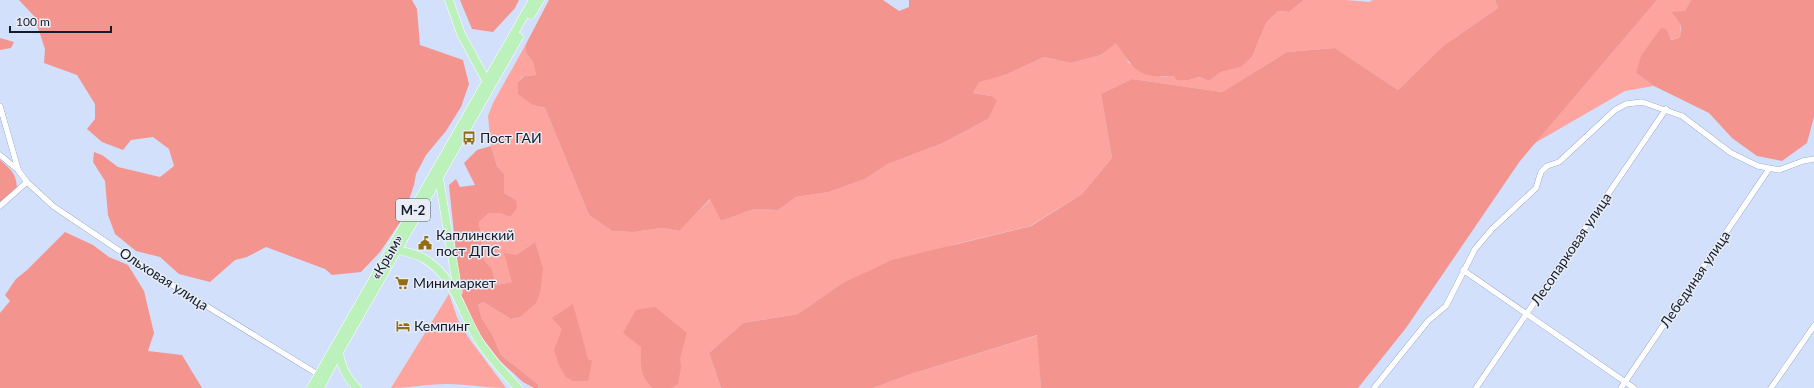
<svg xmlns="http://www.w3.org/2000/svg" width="1814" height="388" viewBox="0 0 1814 388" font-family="Lato,sans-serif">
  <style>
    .green { fill: #fda49e }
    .forest { fill: #f3948e }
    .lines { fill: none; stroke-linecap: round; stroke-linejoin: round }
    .street-casing { stroke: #768ab4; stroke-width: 6 }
    .primary-casing { stroke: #fff; stroke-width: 9 }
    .street { stroke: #fff; stroke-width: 5.5 }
    .primary { stroke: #bcf1bc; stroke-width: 8 }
    .labels { text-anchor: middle; stroke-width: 3; stroke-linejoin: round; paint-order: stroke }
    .shield { fill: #e8edf6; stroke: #545b69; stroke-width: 1 }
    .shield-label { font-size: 13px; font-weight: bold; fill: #141c2c }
    .poi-label { font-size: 14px; fill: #141c2c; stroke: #e8edf6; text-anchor: start }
    .street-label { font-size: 14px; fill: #141c2c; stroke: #e8edf6 }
  </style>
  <rect width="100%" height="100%" fill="#d2e0fc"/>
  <g class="green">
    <path d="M1304,0H1346L1369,2L1373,0H1495L1498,8L1443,46L1398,90L1335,48L1287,52L1222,92L1132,79L1101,94L1112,158L1082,194L1030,226L956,244L841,284L798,314L743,323L709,353L721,388H538L539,385L501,355L492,334L482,319L478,305L483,302L511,319L520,317L540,293L535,242L516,255L512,282L496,285L492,269L484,260L479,222L489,213H500L510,217L516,200L504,193V174L497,166L491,146L488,116L493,103L526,44V53L533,62L536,75L523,76L518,82L533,105L545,108L589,215L612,231L633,232L662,228L678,231L711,199L721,221L754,209L778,210L796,197L829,192L865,179L888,164L943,143L988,119L991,96L973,93L979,81L1005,75L1044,57L1071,63L1101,55L1116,42L1129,63L1161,77L1174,76L1189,80L1199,77L1209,81L1221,72L1241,67L1252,57L1266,23L1278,11L1289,12Z"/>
    <path d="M1657,0H1691L1680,21L1681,33L1679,38L1671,40L1667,30L1636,73L1654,86L1625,91L1535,143Z"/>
    <path d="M449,294L458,320L468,337L506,388C486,388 467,384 447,384C428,384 409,388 391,388Z"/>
    <path d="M1038,335L1041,388H873L908,375Z"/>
  </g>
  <g class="forest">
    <path d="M19,0H412L417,9L420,45L463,60L469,84L461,107L446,131L426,155L416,174L414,185L403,218L380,252L361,272L332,275L325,269L266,247L247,257L235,260L210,282L179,274L160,257L136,251L115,234L108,215L105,181L93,162L94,152L102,155L118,167L160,177L174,166L169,149L153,137L131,140L123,150L102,142L87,129L95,119V104L77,75L44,63L45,49L34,16Z"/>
    <path d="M460,0H519L515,8L493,32L472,29Z"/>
    <path d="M549,0H883L899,11L909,7V0H1304L1289,12L1278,11L1266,23L1252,57L1241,67L1221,72L1209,81L1199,77L1189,80H1177L1174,76C1139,79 1134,70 1116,43L1101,55L1071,63L1044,57L1005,75L979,82L973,93L991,96L997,100L988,119L943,143L888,164L865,179L829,192L796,197L778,210L754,209L721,221L710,199L679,231L662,228L633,232L612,231L589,215L545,108L533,105L518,94V82L524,76L536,75L533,62L526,53V44Z"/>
    <path d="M1495,0H1657L1520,161L1406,328L1358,388H1041L1037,335L908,375L873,388H721L709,353L743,323L798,314L841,284L892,260L1031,226L1082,194L1112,158L1101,94L1132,79L1222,92L1287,52L1335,48L1398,90L1443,46L1498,8Z"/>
    <path d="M1691,0H1814V117L1807,143L1782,161L1757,156L1732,138L1709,113L1654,86L1636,73L1641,56L1661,28L1667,30L1671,40L1679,38C1685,27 1678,19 1671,12L1685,11Z"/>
    <path d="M0,38L14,42L11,48L0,50Z"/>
    <path d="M491,146L497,166L504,174V193L516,200L517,208L510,217L500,213H489L479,222L484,260L492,269L496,285L512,282L504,253L516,255L535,242L543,269L540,293L536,303L520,317L511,319L483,302L478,305L482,319L492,334L501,355L539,385L538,388H534L523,382L500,361L477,331L467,313L460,292L449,185L456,179L460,187L475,185L464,163L477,150Z"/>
    <path d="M0,160C12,170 17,175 17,191L0,202Z"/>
    <path d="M65,232L93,245L109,257L128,265L144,291L154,333L148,351L182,355L202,388H0V313L10,301L5,295L16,279L27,270Z"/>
    <path d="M573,304L588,359L592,361L588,381H573L566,377L559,365L554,350L562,329L552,318Z"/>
    <path d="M655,307L687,333L680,358L681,367L678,384L671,388H653C639,375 641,365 641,347L623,333L636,310Z"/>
  </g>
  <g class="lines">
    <g class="street-casing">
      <g id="street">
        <path d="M0,106L18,169"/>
        <path d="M0,155L18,170L27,182L53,206L151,272L319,375"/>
        <path d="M0,206L27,182"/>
        <path d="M1463,270L1634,388"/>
        <path d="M1374,388L1428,321L1446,306L1475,249L1492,229L1536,188L1541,172L1547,166L1559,162L1615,110L1626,104L1642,102L1682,116L1731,153L1758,166L1779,170L1803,161L1814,159"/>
        <path d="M1476,388L1666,109"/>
        <path d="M1621,388L1769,169"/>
        <path d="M1771,388L1814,326"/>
      </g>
    </g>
    <g class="primary-casing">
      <g id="primary">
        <path d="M449,0L461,34L487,82L490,84"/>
        <path d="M531,15L540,0"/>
        <path d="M439,178L458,292"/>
        <path d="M394,249C404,252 415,253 423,258C455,276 461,312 479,341C490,358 504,373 518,388"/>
        <path d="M339,350C340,365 347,378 357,388"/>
        <path d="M311,388L533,0"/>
        <path d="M320,388L339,352L519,37"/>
      </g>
    </g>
    <use href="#street" class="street"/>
    <use href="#primary" class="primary"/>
  </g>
  <defs>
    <g id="bus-bare" transform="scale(1.08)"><path d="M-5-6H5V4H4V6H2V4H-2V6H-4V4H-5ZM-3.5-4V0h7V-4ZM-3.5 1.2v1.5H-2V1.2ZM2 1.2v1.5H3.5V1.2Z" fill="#916d13" stroke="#e8edf6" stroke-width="2.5" paint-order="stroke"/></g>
    <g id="civic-bare" transform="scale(1.08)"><path d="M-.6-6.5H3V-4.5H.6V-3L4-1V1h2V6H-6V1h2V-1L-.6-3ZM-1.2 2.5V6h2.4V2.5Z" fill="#916d13" stroke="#e8edf6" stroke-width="2.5" paint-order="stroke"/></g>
    <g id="supermarket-bare" transform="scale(1.08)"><path d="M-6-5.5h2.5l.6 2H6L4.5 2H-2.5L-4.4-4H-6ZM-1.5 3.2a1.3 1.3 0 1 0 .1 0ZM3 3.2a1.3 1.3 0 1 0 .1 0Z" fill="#916d13" stroke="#e8edf6" stroke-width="2.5" paint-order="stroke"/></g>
    <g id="hotel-bare" transform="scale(1.08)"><path d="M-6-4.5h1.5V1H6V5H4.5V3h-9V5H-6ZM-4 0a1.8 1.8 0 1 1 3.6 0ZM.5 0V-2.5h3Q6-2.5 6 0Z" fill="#916d13" stroke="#e8edf6" stroke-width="2.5" paint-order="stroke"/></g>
  </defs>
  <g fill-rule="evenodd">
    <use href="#bus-bare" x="469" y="138"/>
    <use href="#civic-bare" x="425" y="243"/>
    <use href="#supermarket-bare" x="402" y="283"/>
    <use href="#hotel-bare" x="403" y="326"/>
  </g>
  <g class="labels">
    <rect class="shield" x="396" y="199" width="34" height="22" rx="3"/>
    <g class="shield-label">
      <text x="413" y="215">М-2</text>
    </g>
    <g class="poi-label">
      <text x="480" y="143">Пост ГАИ</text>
      <text x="436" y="240">Каплинский<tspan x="436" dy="16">пост ДПС</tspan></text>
      <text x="413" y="288">Минимаркет</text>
      <text x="414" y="331">Кемпинг</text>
    </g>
    <g class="street-label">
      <text transform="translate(1571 249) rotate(-56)" y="5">Лесопарковая улица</text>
      <text transform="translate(387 257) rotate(-60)" y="5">«Крым»</text>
      <text transform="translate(164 279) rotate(33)" y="5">Ольховая улица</text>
      <text transform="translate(1695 279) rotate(-56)" y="5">Лебединая улица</text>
    </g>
  </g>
  <path d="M10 26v6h101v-6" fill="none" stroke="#141c2c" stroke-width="2"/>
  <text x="16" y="26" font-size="12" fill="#141c2c" stroke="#e8edf6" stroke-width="3" paint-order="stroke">100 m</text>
</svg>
